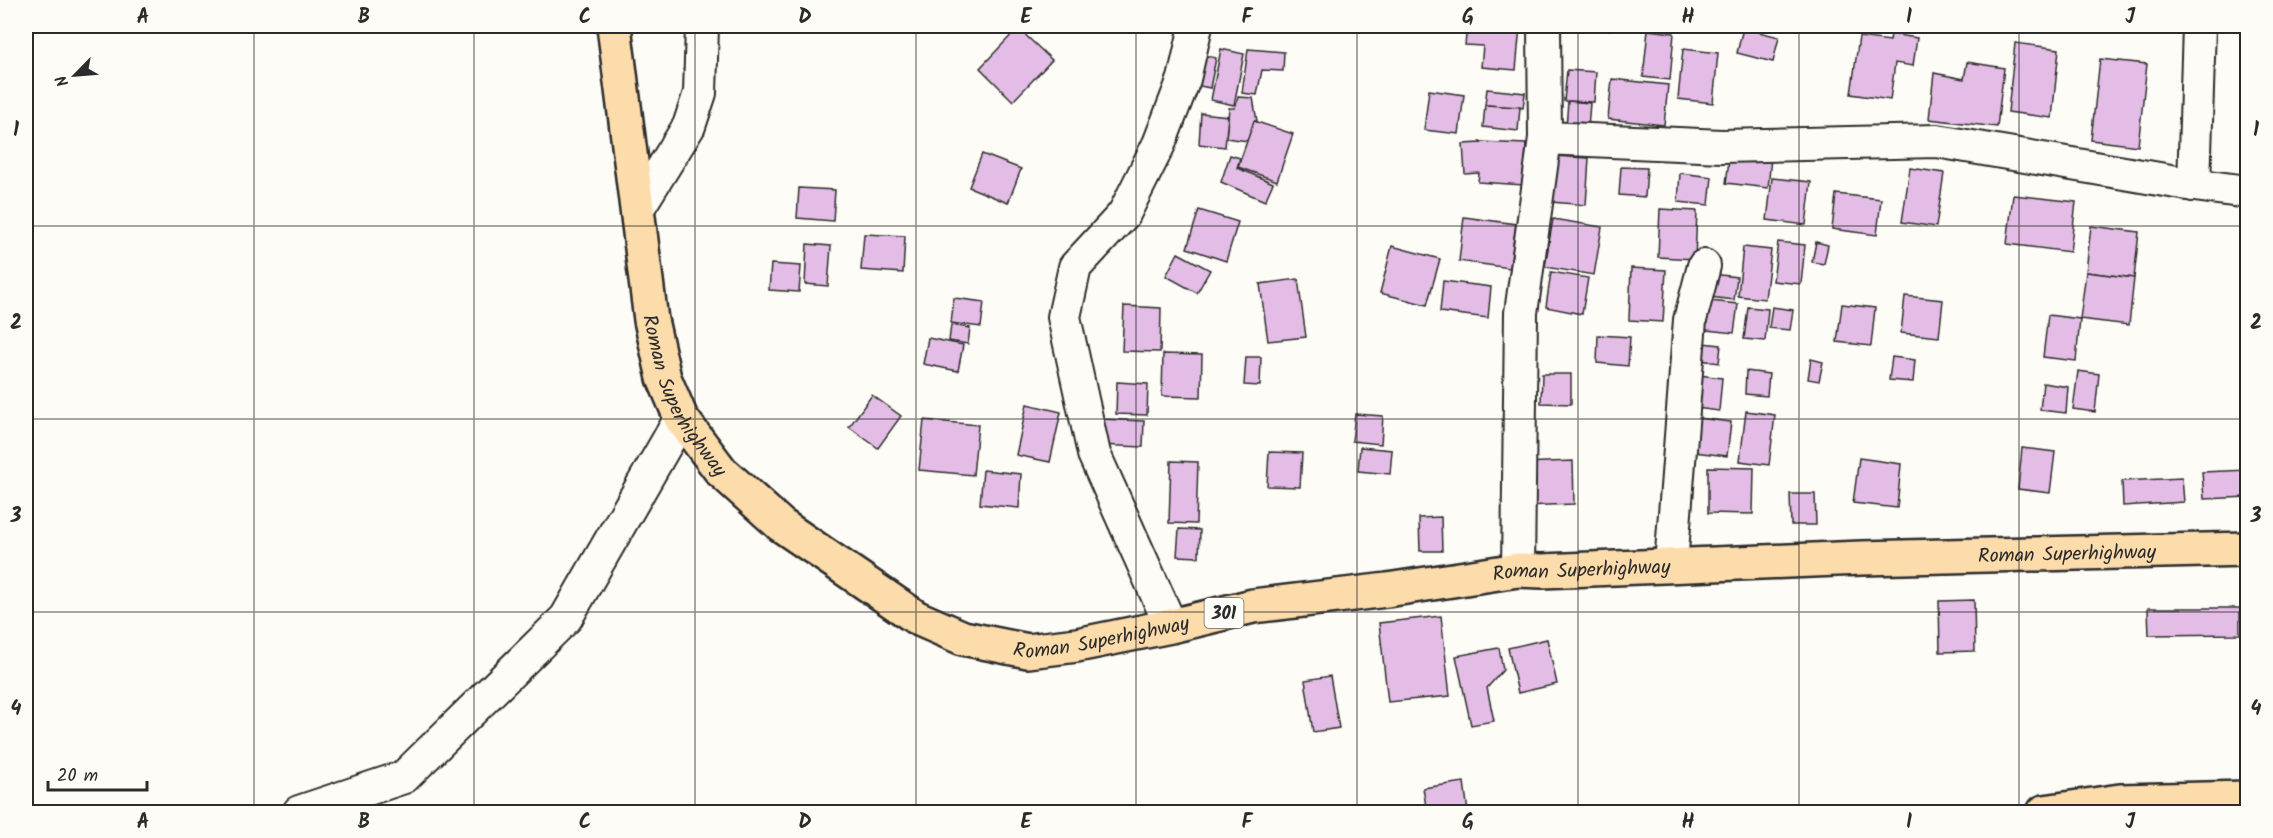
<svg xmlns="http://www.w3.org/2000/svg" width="2273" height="838" viewBox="0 0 2273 838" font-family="Kalam,sans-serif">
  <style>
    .building { fill: #e4bde6; stroke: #2b2b2b; stroke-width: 1.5 }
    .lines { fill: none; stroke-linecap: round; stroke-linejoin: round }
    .minor-casing { stroke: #2b2b2b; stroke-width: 36 }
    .primary-casing { stroke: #2b2b2b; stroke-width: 38 }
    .minor { stroke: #fdfcf7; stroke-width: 32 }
    .primary { stroke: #fddcac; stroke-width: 33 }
    .grid { fill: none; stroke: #2b2b2b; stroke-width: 1.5; stroke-opacity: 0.55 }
    .labels { text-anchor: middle; stroke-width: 6; stroke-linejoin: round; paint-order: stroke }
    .shield { fill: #fdfcf7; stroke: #6a6a68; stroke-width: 1.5 }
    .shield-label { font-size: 18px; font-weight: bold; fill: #2b2b2b }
    .street-label { font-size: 20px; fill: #2b2b2b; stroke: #fdfcf7 }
    .neatline { fill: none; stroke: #2b2b2b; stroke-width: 2 }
    .grid-label { font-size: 20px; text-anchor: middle; font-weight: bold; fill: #2b2b2b }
  </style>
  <rect width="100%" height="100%" fill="#fdfcf7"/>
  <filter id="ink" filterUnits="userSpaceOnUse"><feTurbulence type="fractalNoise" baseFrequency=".0167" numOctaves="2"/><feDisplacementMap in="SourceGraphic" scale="12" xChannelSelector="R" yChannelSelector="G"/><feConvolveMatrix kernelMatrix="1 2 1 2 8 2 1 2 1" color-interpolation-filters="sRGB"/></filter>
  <g filter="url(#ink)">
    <g class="building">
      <path d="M1467,26H1520L1516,70L1481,67L1483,46L1465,45Z"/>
      <path d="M1566,26H1609V30L1566,28Z"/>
      <path d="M1018,28L1052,60L1013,101L980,68Z"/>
      <path d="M1743,28L1779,37L1773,62L1737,53Z"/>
      <path d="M1648,30L1674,33L1670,80L1643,77Z"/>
      <path d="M1891,34L1917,38L1913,66L1895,63L1890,100L1851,94L1859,37L1890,41Z"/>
      <path d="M2015,43L2059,49L2052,118L2008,112Z"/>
      <path d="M1221,49L1244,54L1234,105L1211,100Z"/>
      <path d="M1248,49L1284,52L1283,71L1262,70L1257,95L1242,93Z"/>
      <path d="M1683,49L1718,53L1713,103L1678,99Z"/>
      <path d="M1203,55L1216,58L1210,88L1195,85Z"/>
      <path d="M2100,59L2147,64L2138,146L2091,140Z"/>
      <path d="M1967,62L2004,68L1997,127L1929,119L1934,73L1964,79Z"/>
      <path d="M1567,70L1596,72L1594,102L1564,101Z"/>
      <path d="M1612,79L1668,85L1664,125L1608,119Z"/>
      <path d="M1487,89L1525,93L1523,108L1485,105Z"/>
      <path d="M1429,90L1464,95L1459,134L1424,130Z"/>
      <path d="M1238,97L1253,98L1257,121H1254L1248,141L1226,138L1229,108H1235Z"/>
      <path d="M1568,101L1590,103L1588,128H1566Z"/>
      <path d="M1485,105L1520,107L1518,131L1483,127Z"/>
      <path d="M1201,113L1228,116L1225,147L1199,144Z"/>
      <path d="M1254,121L1293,134L1277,181L1238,167Z"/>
      <path d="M1480,142L1526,144L1524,185L1478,182L1479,173L1465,174L1463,144L1481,143Z"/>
      <path d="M1730,153L1771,158L1768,188L1726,183Z"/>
      <path d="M982,154L1021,169L1008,203L969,187Z"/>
      <path d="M1230,155L1240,158L1237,168L1273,183L1265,201L1221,182Z"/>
      <path d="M1553,156L1589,158L1586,205L1551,202Z"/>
      <path d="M1621,167L1647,168L1645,197L1619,195Z"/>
      <path d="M1910,168L1944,173L1936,227L1902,222Z"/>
      <path d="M1680,173L1712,177L1709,205L1678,202Z"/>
      <path d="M1772,178L1811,182L1806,225L1767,220Z"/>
      <path d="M799,188L835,190L833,221L797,218Z"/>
      <path d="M1836,194L1881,199L1877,235L1832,229Z"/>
      <path d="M2013,195L2076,202L2070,252L2007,244Z"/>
      <path d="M1660,209L1697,211L1695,259L1658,257Z"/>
      <path d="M1199,210L1238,222L1226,261L1187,248Z"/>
      <path d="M1464,217L1516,224L1510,268L1459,261Z"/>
      <path d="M1553,219L1602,227L1594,275L1545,267Z"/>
      <path d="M2091,226L2139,232L2134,278L2086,272Z"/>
      <path d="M864,234L905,236L903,273L861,270Z"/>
      <path d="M1778,242L1805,245L1801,284L1773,281Z"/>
      <path d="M1816,242L1828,245L1824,264L1812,262Z"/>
      <path d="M807,244L831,246L828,286L805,284Z"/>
      <path d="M1392,246L1440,259L1427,305L1380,293Z"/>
      <path d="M1743,247L1771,250L1765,299L1738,296Z"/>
      <path d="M1178,253L1210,270L1197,293L1166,276Z"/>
      <path d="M771,264L801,266L799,292L769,290Z"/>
      <path d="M1631,268L1666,270L1663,322L1629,320Z"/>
      <path d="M1551,272L1588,278L1582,314L1546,307Z"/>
      <path d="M2086,272L2134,278L2129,325L2080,319Z"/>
      <path d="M1712,274L1737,277L1734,300L1710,297Z"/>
      <path d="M1298,279L1306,337L1268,341L1260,284Z"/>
      <path d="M1443,281L1491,287L1488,318L1440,312Z"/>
      <path d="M1905,296L1943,300L1939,337L1901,333Z"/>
      <path d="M954,298L984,302L981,327L951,323Z"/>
      <path d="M1700,300L1738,304L1734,333L1697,329Z"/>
      <path d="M1842,304L1875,308L1871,346L1837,342Z"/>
      <path d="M1124,306L1161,308L1160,352L1122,351Z"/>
      <path d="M1748,307L1768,309L1765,341L1744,339Z"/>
      <path d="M1772,307L1793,310L1790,330L1769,328Z"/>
      <path d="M2048,315L2080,319L2076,361L2043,357Z"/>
      <path d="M951,325L970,328L968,344L949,341Z"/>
      <path d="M1598,335L1630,337L1628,366L1597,363Z"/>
      <path d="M928,338L963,345L958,371L923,364Z"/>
      <path d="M1702,343L1721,345L1719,363L1701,360Z"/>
      <path d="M1163,354L1202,355L1201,397L1162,396Z"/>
      <path d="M1246,357H1261L1260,386L1244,385Z"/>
      <path d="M1892,357L1915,360L1913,382L1889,380Z"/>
      <path d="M1811,359L1823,362L1819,381L1808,379Z"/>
      <path d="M1746,371L1769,374L1767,396L1745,394Z"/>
      <path d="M2078,371L2099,374L2095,412L2073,409Z"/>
      <path d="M1542,374H1571V404L1541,403Z"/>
      <path d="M1699,375L1722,378L1719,411L1696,408Z"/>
      <path d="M1117,382L1148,384L1147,415L1116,414Z"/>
      <path d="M2043,383L2068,387L2066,413L2040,410Z"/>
      <path d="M872,395L901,416L878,448L849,427Z"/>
      <path d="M1027,404L1061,412L1050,462L1016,455Z"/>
      <path d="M1746,411L1775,415L1769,465L1740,461Z"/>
      <path d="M1355,414L1383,416L1381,444L1352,441Z"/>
      <path d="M1698,418L1731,422L1727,456L1694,452Z"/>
      <path d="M1100,419L1144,421L1143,447L1099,445Z"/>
      <path d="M924,420L978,425L973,475L919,470Z"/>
      <path d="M1360,447L1392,450L1390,474L1358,471Z"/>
      <path d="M2022,448L2055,452L2050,493L2018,489Z"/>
      <path d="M1269,452L1302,453L1300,487L1267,486Z"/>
      <path d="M1859,458L1901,464L1897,508L1853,503Z"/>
      <path d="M1171,461L1198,462L1196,524L1169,523Z"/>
      <path d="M1573,461L1574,504L1524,506L1522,463Z"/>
      <path d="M1708,467L1754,468L1753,514L1708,513Z"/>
      <path d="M983,470L1021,474L1019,508L980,504Z"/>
      <path d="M2248,470V497L2204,499L2202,472Z"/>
      <path d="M2182,478L2184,502L2123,506L2122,481Z"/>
      <path d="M1790,494H1815L1816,525H1791Z"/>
      <path d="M1441,517L1442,551H1420L1419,518Z"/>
      <path d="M1179,529L1200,530L1199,557L1177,556Z"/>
      <path d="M1974,600L1975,651L1940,652L1939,601Z"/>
      <path d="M2148,608H2240V634L2149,635Z"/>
      <path d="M1441,616L1450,696L1388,702L1379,623Z"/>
      <path d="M1547,639L1557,684L1518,693L1508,648Z"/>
      <path d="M1499,648L1503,670L1487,688L1494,721L1471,725L1456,656Z"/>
      <path d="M1330,676L1339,728L1313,732L1305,680Z"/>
      <path d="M1464,782L1468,812H1427L1423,788Z"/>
    </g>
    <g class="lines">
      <g class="minor-casing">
        <g id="minor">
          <path d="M1545,138L1722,146L1937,141L2194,185L2248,192"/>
          <path d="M2194,185L2199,26"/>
          <path d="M638,208L689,126L700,93L702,26"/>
          <path d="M1671,565L1690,320L1704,266"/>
          <path d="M1518,570L1521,313L1545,138L1544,26"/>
          <path d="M1171,626L1094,454L1064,317L1075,267L1124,214L1159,144L1184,79L1196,26"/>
          <path d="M299,812L404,777L566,618L681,418"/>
        </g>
      </g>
      <g class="primary-casing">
        <g id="primary">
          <path id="s1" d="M614,26L651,320L664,378L681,418L721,471L781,525L917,618L963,638L1028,651L1077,645L1171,626L1253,606L1387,590L1518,570L1542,571L1861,558L2248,549"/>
          <path d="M2044,812L2120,801L2248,798"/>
        </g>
      </g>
      <use href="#minor" class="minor"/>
      <use href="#primary" class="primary"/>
    </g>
  </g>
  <path class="grid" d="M254,26V812M474,26V812M695,26V812M916,26V812M1136,26V812M1357,26V812M1578,26V812M1799,26V812M2019,26V812M26,226H2248M26,419H2248M26,612H2248"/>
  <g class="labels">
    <rect class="shield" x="1204.5" y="598" width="39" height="30" rx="4.5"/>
    <g class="shield-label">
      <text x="1224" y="619">301</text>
    </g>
    <g class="street-label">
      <text dy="7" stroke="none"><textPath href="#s1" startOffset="380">Roman Superhighway</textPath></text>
      <text dy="7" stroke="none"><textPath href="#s1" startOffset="1874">Roman Superhighway</textPath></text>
      <text dy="7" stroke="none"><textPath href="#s1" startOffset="1388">Roman Superhighway</textPath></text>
      <text dy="7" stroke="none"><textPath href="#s1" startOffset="902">Roman Superhighway</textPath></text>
    </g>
  </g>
  <rect width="2273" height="838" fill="none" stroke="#fdfcf7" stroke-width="66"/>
  <g transform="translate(75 75) rotate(245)" stroke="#fdfcf7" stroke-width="4.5" paint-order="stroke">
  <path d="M0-4.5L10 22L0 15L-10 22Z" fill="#2b2b2b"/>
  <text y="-9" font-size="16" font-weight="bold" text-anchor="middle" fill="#2b2b2b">N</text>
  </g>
  <path d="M48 781v9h99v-9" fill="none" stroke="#2b2b2b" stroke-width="3"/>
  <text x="57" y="781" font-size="18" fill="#2b2b2b" stroke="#fdfcf7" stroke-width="4.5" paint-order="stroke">20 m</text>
  <rect x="33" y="33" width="2207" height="772" class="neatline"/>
  <g class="grid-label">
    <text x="143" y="23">A</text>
    <text x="364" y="23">B</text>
    <text x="585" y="23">C</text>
    <text x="805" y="23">D</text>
    <text x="1026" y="23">E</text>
    <text x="1247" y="23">F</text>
    <text x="1468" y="23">G</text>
    <text x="1688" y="23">H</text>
    <text x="1909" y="23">I</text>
    <text x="2130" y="23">J</text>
    <text x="16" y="136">1</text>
    <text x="2256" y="136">1</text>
    <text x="16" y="329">2</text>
    <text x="2256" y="329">2</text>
    <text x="16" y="522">3</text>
    <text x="2256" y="522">3</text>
    <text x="16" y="715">4</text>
    <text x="2256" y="715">4</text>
    <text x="143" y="828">A</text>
    <text x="364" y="828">B</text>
    <text x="585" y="828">C</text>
    <text x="805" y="828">D</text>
    <text x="1026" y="828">E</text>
    <text x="1247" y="828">F</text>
    <text x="1468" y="828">G</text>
    <text x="1688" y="828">H</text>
    <text x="1909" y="828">I</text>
    <text x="2130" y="828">J</text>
  </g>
</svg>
